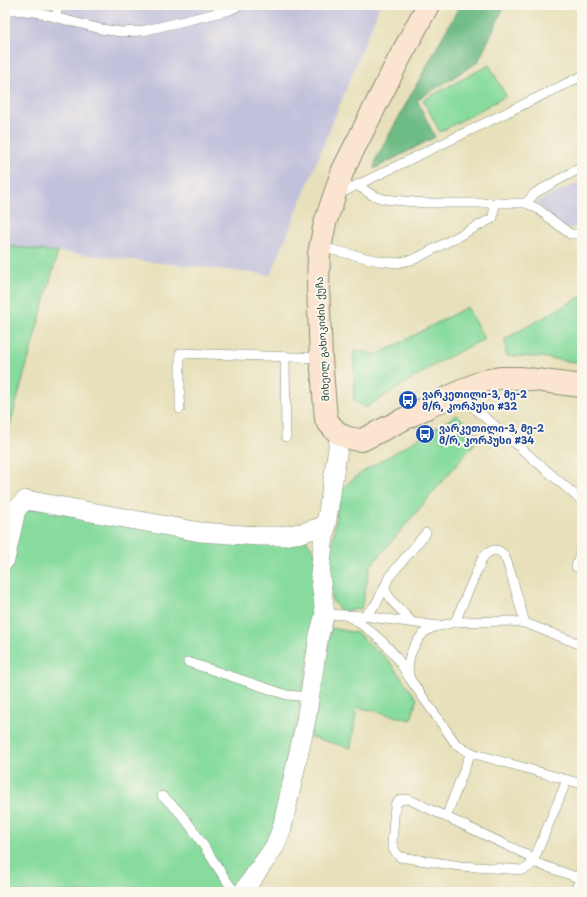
<svg xmlns="http://www.w3.org/2000/svg" width="587" height="897" viewBox="0 0 587 897" font-family="'Playpen Sans','Noto Sans Georgian',sans-serif">
  <style>
    .industrial { fill: #c2c1dc }
    .green { fill: #87db9e; stroke: #538c69 }
    .forest { fill: #6dbb85; stroke: #467c5c }
    .lines { fill: none; stroke-linecap: round; stroke-linejoin: round }
    .lane-casing { stroke: #838e77; stroke-width: 10 }
    .street-casing { stroke: #838e77; stroke-width: 20 }
    .secondary-casing { stroke: #838e77; stroke-width: 24 }
    .lane { stroke: #fff; stroke-width: 9 }
    .street { stroke: #fff; stroke-width: 19 }
    .secondary { stroke: #fce5d0; stroke-width: 22 }
    .labels { text-anchor: middle; stroke-width: 4; stroke-linejoin: round; paint-order: stroke }
    .street-label { font-size: 10px; fill: #1f3d34; stroke: #fbf7ec }
    .transit-label { font-size: 10px; font-weight: bold; fill: #164399; stroke: #fbf7ec; text-anchor: start }
  </style>
  <rect width="100%" height="100%" fill="#fbf7ec"/>
  <filter id="ink" filterUnits="userSpaceOnUse"><feTurbulence type="fractalNoise" baseFrequency=".025" numOctaves="2"/><feDisplacementMap in="SourceGraphic" scale="8" xChannelSelector="R" yChannelSelector="G"/><feConvolveMatrix kernelMatrix="1 2 1 2 8 2 1 2 1" color-interpolation-filters="sRGB"/></filter>
  <filter id="wash" filterUnits="userSpaceOnUse"><feTurbulence type="fractalNoise" baseFrequency=".012" numOctaves="4" result="noise"/><feDisplacementMap in="SourceGraphic" scale="16" xChannelSelector="R" yChannelSelector="G"/><feGaussianBlur stdDeviation="0.9" result="paint"/><feColorMatrix in="noise" values="0 0 0 0 0 0 0 0 0 0 0 0 0 0 0 0 0 1.4 0 .05"/><feComposite in="paint" operator="in"/></filter>
  <g filter="url(#wash)">
    <rect width="100%" height="100%" fill="#e7e0ba"/>
    <g class="industrial">
      <path d="M5,5H380L271,275L5,246Z"/>
      <path d="M582,181V224L567,230L553,220L536,202Z"/>
    </g>
    <g class="green">
      <path d="M489,65L506,96L440,132L423,100Z"/>
      <path d="M5,246L58,252L5,443Z"/>
      <path d="M582,296V363L540,357L506,356L505,339Z"/>
      <path d="M467,307L484,339L443,360L365,408L354,401V349L377,355Z"/>
      <path d="M457,415L480,437L370,567L361,609L341,611L332,600L329,571L339,493L348,483L361,473Z"/>
      <path d="M40,507L305,538L316,555L317,613L278,825L239,892H5V516Z"/>
      <path d="M331,628L357,633L389,661L417,699L411,720L357,707L351,748L310,737Z"/>
    </g>
    <path class="forest" d="M460,5H505L478,62L417,100L435,137L374,169L376,159Z"/>
  </g>
  <g filter="url(#ink)">
    <g class="lines">
      <g class="lane-casing">
        <g id="lane">
          <path d="M5,9L35,12L101,29L121,32L142,31L230,10L240,5"/>
          <path d="M56,18L58,5"/>
          <path d="M357,185L372,195L384,199L425,203H526L538,209L570,234H580L582,233"/>
          <path d="M337,195L582,76"/>
          <path d="M526,203L535,193L582,167"/>
          <path d="M320,247L379,261L397,263L415,259L493,218L495,203"/>
          <path d="M285,356L286,437"/>
          <path d="M458,394L582,501"/>
          <path d="M180,409V353L321,358"/>
          <path d="M576,567L582,546"/>
          <path d="M325,614L364,616L438,626L444,625L455,622L511,621L525,623L582,645"/>
          <path d="M347,616C364,624 385,642 396,657C401,663 404,670 408,676"/>
          <path d="M364,616L372,609L377,602L385,586"/>
          <path d="M412,622L393,602L386,592L385,586L389,577L426,533"/>
          <path d="M455,622L482,559C487,552 495,546 503,554C508,561 510,572 513,581C517,595 521,609 525,623"/>
          <path d="M438,626C434,627 430,629 426,631C422,634 419,639 416,643C409,654 406,666 410,679L456,744L465,750L475,754L582,784"/>
          <path d="M188,662L287,695L310,697"/>
          <path d="M567,780L533,862L530,866L523,870L460,866L400,857L394,850L392,844L395,805L400,800L408,799L519,851L527,855L533,862L582,879"/>
          <path d="M162,796C168,801 175,807 180,813C201,837 215,867 235,892"/>
          <path d="M446,817L471,752"/>
          <path d="M575,892L580,878"/>
        </g>
      </g>
      <g class="street-casing">
        <g id="street">
          <path d="M5,509L10,510H16C20,506 21,503 26,500L200,532L258,536H282L301,533L325,526"/>
          <path d="M5,560L16,510"/>
          <path d="M243,892L275,846L282,828L306,720L319,635L325,614L320,574L323,544L340,435"/>
        </g>
      </g>
      <g class="secondary-casing">
        <path id="secondary" d="M428,5L397,63L343,170L325,223L319,254L318,286L321,358L326,419C336,434 344,439 362,440L434,404L483,381L500,378H520L582,386"/>
      </g>
      <use href="#lane" class="lane"/>
      <use href="#street" class="street"/>
      <use href="#secondary" class="secondary"/>
    </g>
  </g>
  <defs>
    <g id="bus-disc" transform="scale(1)"><circle r="9.5" fill="#1a4fb4" stroke="#fbf7ec"/><path d="M-5-6H5V4H4V6H2V4H-2V6H-4V4H-5ZM-3.5-4V0h7V-4ZM-3.5 1.2v1.5H-2V1.2ZM2 1.2v1.5H3.5V1.2Z" fill="#fff"/></g>
  </defs>
  <g fill-rule="evenodd">
    <use href="#bus-disc" x="408" y="400"/>
    <use href="#bus-disc" x="425" y="434"/>
  </g>
  <g class="labels">
    <g class="street-label">
      <text transform="translate(322 339) rotate(-93)" y="4">მიხეილ გახოკიძის ქუჩა</text>
    </g>
    <g class="transit-label">
      <text x="422" y="398">ვარკეთილი-3, მე-2<tspan x="422" dy="12">მ/რ, კორპუსი #32</tspan></text>
      <text x="439" y="432">ვარკეთილი-3, მე-2<tspan x="439" dy="12">მ/რ, კორპუსი #34</tspan></text>
    </g>
  </g>
  <rect width="587" height="897" fill="none" stroke="#fbf7ec" stroke-width="20"/>
</svg>
